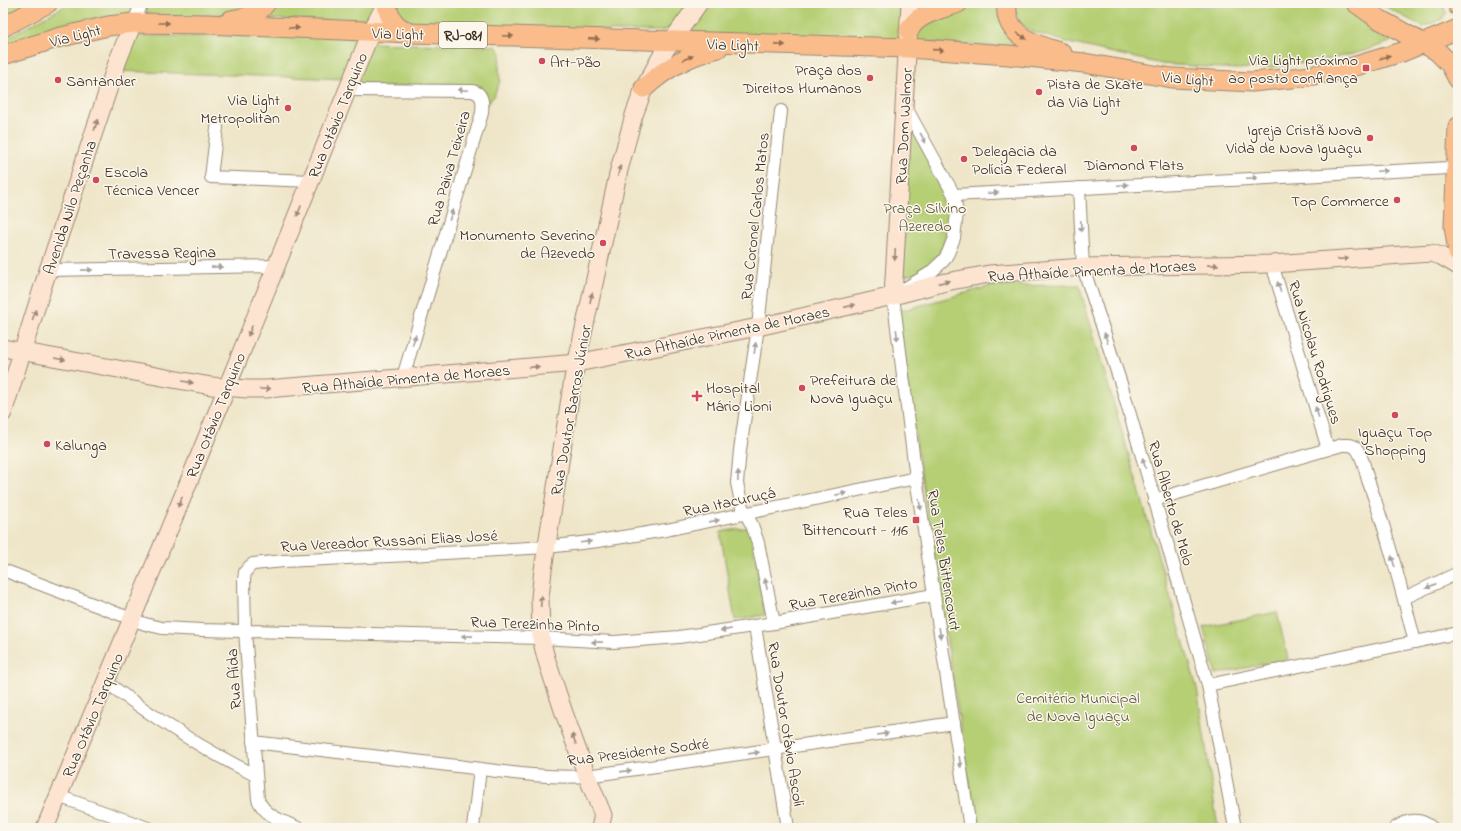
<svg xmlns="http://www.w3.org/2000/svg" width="1461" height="831" viewBox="0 0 1461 831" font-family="'Indie Flower',sans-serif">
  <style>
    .green { fill: #b6cf74; stroke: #787c49 }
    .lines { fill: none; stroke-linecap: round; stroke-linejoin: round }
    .stream { stroke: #81bbf2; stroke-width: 3 }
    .street-casing { stroke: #958874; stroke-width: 14 }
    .secondary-casing { stroke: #958874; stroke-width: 19 }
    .primary-casing { stroke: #958874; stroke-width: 21 }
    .street { stroke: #fff; stroke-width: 12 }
    .secondary { stroke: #fde4d1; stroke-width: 17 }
    .primary { stroke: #fabc8b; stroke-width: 19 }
    .oneway { fill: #916c4f }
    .oneway2 { fill: #a79f9a }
    .oneway3 { fill: #9c8778 }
    .poi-dot { fill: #d1495b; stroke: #fbf7ec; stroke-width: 1.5 }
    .labels { text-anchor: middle; stroke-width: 3; stroke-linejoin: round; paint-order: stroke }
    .shield { fill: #fbf7ec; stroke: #75685c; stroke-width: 1 }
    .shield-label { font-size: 15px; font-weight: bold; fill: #3b2a1e }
    .street-label { font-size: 16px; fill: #3b2a1e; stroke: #fbf7ec }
    .poi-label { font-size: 16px; fill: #3b2a1e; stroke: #fbf7ec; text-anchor: start }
    .park-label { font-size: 16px; fill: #5a5334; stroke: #fbf7ec }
  </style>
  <rect width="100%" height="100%" fill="#fbf7ec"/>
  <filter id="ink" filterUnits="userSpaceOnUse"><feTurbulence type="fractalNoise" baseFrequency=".025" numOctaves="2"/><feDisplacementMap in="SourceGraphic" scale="8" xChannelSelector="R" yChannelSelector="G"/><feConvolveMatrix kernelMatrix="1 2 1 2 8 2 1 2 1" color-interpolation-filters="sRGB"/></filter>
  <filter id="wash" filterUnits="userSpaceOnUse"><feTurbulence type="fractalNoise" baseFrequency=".012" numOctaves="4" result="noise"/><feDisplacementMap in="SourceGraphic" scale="16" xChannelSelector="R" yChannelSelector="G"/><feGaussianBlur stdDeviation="0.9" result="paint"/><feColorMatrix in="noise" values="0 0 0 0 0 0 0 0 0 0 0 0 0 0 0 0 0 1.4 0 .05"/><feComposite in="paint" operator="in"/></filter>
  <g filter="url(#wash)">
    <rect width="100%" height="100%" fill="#efe6c9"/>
    <g class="green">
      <path d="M3,3H32L3,19Z"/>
      <path d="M70,3H259L244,12L209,15L3,47V40Z"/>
      <path d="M278,3H379L370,21L264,19L272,13Z"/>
      <path d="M399,3H691L673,27L662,31L431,30L401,20L398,6Z"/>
      <path d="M706,3H902L900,43L687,33Z"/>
      <path d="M978,3H1000L1030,48L916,42L917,29L943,16Z"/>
      <path d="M1014,3H1342L1391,38L1392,40L1390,42L1364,51L1326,60L1272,67L1235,69L1162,64L1074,44L1030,31C1018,24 1016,15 1014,3Z"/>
      <path d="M1379,3H1442L1446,13L1442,19L1423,27Z"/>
      <path d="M132,36H364L345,79L117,71Z"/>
      <path d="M368,43L496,46L501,53L499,67L500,81L494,96L484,108L482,86L353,87Z"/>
      <path d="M909,128L913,130C922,147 930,163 938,180C942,185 947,192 948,199C952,219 945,254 928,267C921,271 910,278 903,274Z"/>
      <path d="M1079,285L1197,688L1218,828H976L896,312L991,286Z"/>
      <path d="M750,527L765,615L735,620L720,532Z"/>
      <path d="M1277,612L1288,659L1216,674L1203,627Z"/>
    </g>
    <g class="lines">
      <path class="stream" d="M1148,3L1246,5"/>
    </g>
  </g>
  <g filter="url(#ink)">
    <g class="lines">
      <g class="street-casing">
        <g id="street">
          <path d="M133,23L142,3"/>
          <path d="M348,90L472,91C483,93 483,102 482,113L403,377"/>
          <path d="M904,104L954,195L957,213L954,238L948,253L944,260L930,273L893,296L916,478L970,828"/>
          <path d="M217,128L211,177L311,181"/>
          <path d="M1079,188L1083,267L1122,387L1208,685L1235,828"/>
          <path d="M954,195L1431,169L1448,168L1458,164"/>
          <path d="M1272,264L1328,449"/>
          <path d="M48,270L276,266"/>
          <path d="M1154,500L1342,445C1347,445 1352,444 1356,448C1363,456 1365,470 1368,480C1387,532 1401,588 1415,642"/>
          <path d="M3,570L145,624L162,628L202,630L541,638L614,642L679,637L774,623L934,595"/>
          <path d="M1404,598L1458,573"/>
          <path d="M774,623L758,543L752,525L742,507L737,483L740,450L758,327L781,111"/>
          <path d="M755,626L788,828"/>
          <path d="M106,682C153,717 202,749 255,775"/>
          <path d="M1208,685L1458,633"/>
          <path d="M253,742C321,750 389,758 457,766C500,771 544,779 587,776L954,723"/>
          <path d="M58,796L148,828"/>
          <path d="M298,828C283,821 264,816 258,799L245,631L244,580L245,572L249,567L253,564L284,561L410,555L547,547L598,541L666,530L916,478"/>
          <path d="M473,828L480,769"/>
          <path d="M1395,828C1407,820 1420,817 1432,828"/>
        </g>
      </g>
      <g class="secondary-casing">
        <g id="secondary">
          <path d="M893,296L910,3"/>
          <path d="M3,348L211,386L247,389H266L577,363L758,327L893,296L946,282L989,274L1083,267L1272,264L1431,253L1441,256L1458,266"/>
          <path d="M3,413L48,270L118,60L133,23"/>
          <path d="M45,828L185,491L371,32L386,3"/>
          <path d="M600,828L603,815L587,776L563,710L546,658L541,638L540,597L543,570L573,379L619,170L634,115L644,88L663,53L699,3"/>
        </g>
      </g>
      <g class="primary-casing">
        <g id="primary">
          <path d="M387,3C388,19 396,27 410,33"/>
          <path d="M1007,3C1003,37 1037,45 1062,53"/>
          <path d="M1356,3L1377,18L1437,51L1450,64L1458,79"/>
          <path d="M1457,3L1458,6"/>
          <path d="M231,20C246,18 257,15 266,3"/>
          <path d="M3,27L48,3"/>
          <path d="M909,31C915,14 942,9 958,3"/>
          <path d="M3,55L57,38L108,26L133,23L206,24L410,33L908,48L1008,55L1084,63L1172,78L1252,82L1303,77L1346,69L1402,52L1458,29"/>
          <path d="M644,88C667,67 688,56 718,48"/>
          <path d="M1458,127L1454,226L1458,253"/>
        </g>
      </g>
      <use href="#street" class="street"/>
      <use href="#secondary" class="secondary"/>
      <use href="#primary" class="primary"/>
    </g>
    <defs><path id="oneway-solid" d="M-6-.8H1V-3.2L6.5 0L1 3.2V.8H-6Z"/></defs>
    <g class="oneway">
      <use href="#oneway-solid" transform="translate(164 23)"/>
      <use href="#oneway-solid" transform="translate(294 28) rotate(3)"/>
      <use href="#oneway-solid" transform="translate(508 36) rotate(2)"/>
      <use href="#oneway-solid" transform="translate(1022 36) rotate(34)"/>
      <use href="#oneway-solid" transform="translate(594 39) rotate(2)"/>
      <use href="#oneway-solid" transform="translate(780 45) rotate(1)"/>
      <use href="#oneway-solid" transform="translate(938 50) rotate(4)"/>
      <use href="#oneway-solid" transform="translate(1385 57) rotate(-19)"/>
      <use href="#oneway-solid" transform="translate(688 58) rotate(-23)"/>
    </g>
    <g class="oneway2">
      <use href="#oneway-solid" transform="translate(463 90) rotate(-178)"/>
      <use href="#oneway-solid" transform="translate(923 138) rotate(61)"/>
      <use href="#oneway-solid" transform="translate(1382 171) rotate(-3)"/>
      <use href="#oneway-solid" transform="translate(1252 178) rotate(-3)"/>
      <use href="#oneway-solid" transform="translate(1123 185) rotate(-3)"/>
      <use href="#oneway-solid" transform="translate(993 193) rotate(-3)"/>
      <use href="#oneway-solid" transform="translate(451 215) rotate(-73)"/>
      <use href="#oneway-solid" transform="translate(1081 226) rotate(87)"/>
      <use href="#oneway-solid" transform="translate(217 267) rotate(-1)"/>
      <use href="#oneway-solid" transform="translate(87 270) rotate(-1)"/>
      <use href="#oneway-solid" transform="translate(1279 287) rotate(-107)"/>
      <use href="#oneway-solid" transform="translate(897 335) rotate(83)"/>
      <use href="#oneway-solid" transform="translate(1106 338) rotate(-108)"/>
      <use href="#oneway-solid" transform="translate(414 340) rotate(-73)"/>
      <use href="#oneway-solid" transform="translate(755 348) rotate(-82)"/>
      <use href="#oneway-solid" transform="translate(1317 412) rotate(-107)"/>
      <use href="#oneway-solid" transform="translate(1144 463) rotate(-106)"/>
      <use href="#oneway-solid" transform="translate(738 476) rotate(-89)"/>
      <use href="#oneway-solid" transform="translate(841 494) rotate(-12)"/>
      <use href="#oneway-solid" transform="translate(920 505) rotate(81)"/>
      <use href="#oneway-solid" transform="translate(714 521) rotate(-11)"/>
      <use href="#oneway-solid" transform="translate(586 542) rotate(-7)"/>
      <use href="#oneway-solid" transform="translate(1393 561) rotate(-106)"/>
      <use href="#oneway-solid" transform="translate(766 584) rotate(-101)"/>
      <use href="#oneway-solid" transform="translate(1431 586) rotate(155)"/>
      <use href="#oneway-solid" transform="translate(896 602) rotate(170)"/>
      <use href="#oneway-solid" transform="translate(726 630) rotate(171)"/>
      <use href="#oneway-solid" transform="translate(940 633) rotate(81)"/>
      <use href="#oneway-solid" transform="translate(467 636) rotate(-179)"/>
      <use href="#oneway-solid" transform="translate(597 642) rotate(-179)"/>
      <use href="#oneway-solid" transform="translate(883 734) rotate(-9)"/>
      <use href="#oneway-solid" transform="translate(754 753) rotate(-8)"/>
      <use href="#oneway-solid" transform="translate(960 762) rotate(81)"/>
      <use href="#oneway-solid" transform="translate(626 771) rotate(-8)"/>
    </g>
    <g class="oneway3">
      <use href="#oneway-solid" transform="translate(96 125) rotate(-72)"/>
      <use href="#oneway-solid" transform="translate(619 171) rotate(-76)"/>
      <use href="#oneway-solid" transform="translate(299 211) rotate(112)"/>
      <use href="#oneway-solid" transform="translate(895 255) rotate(93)"/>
      <use href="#oneway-solid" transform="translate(1343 259) rotate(-4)"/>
      <use href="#oneway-solid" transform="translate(1213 265) rotate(-1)"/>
      <use href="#oneway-solid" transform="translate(944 282) rotate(-13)"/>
      <use href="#oneway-solid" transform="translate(591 298) rotate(-78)"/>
      <use href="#oneway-solid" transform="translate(850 306) rotate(-13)"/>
      <use href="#oneway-solid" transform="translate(34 315) rotate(-72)"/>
      <use href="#oneway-solid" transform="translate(250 331) rotate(112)"/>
      <use href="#oneway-solid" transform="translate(60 359) rotate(10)"/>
      <use href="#oneway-solid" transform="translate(534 367) rotate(-5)"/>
      <use href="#oneway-solid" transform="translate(188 382) rotate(10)"/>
      <use href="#oneway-solid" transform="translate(265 389) rotate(-2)"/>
      <use href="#oneway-solid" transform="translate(180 502) rotate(113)"/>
      <use href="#oneway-solid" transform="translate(541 601) rotate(-87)"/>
      <use href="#oneway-solid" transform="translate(574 739) rotate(-110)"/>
    </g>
  </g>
  <g class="poi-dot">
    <circle cx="542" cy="61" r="4"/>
    <rect x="1362" y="64" width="8" height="8" rx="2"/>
    <circle cx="870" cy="78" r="4"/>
    <circle cx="58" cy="80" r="4"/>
    <circle cx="1039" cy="92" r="4"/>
    <circle cx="288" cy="108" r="4"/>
    <circle cx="1370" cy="138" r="4"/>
    <circle cx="1134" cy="148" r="4"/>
    <circle cx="964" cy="159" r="4"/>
    <circle cx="96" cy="180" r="4"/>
    <circle cx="1397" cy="200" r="4"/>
    <circle cx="603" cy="243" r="4"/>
    <circle cx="802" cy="388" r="4"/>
    <path d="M695 390h4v4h4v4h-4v4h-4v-4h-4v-4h4z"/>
    <circle cx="1395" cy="415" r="4"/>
    <circle cx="47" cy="444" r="4"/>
    <rect x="912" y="516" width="8" height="8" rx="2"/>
  </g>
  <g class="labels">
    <rect class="shield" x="439" y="22" width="48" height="26" rx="3"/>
    <g class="shield-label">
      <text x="463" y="40">RJ-081</text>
    </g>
    <g class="street-label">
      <text transform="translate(398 33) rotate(2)" y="6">Via Light</text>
      <text transform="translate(75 35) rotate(-14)" y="6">Via Light</text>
      <text transform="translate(733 44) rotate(2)" y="6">Via Light</text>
      <text transform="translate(1188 78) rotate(5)" y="6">Via Light</text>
      <text transform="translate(337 115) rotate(-68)" y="6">Rua Otávio Tarquino</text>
      <text transform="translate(903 126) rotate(-87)" y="6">Rua Dom Walmor</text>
      <text transform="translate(448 168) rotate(-74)" y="6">Rua Paiva Teixeira</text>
      <text transform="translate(69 207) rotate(-72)" y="6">Avenida Nilo Peçanha</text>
      <text transform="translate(754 216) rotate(-84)" y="6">Rua Coronel Carlos Matos</text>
      <text transform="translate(162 252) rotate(-1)" y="6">Travessa Regina</text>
      <text transform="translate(1092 270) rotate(-3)" y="6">Rua Athaíde Pimenta de Moraes</text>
      <text transform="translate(727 332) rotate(-12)" y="6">Rua Athaíde Pimenta de Moraes</text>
      <text transform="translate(1316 352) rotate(73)" y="6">Rua Nicolau Rodrigues</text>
      <text transform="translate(406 378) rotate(-5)" y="6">Rua Athaíde Pimenta de Moraes</text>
      <text transform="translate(570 410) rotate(-80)" y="6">Rua Doutor Barros Júnior</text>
      <text transform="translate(215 415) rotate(-68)" y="6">Rua Otávio Tarquino</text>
      <text transform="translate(729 501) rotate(-12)" y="6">Rua Itacuruçá</text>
      <text transform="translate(1172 503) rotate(74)" y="6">Rua Alberto de Melo</text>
      <text transform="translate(389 540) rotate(-3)" y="6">Rua Vereador Russani Elias José</text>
      <text transform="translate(945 560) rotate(81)" y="6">Rua Teles Bittencourt</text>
      <text transform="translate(853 593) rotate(-10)" y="6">Rua Terezinha Pinto</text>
      <text transform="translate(535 623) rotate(2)" y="6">Rua Terezinha Pinto</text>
      <text transform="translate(233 679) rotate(-94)" y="6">Rua Aída</text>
      <text transform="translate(92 715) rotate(-67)" y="6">Rua Otávio Tarquino</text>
      <text transform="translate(787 724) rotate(81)" y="6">Rua Doutor Otávio Ascoli</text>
      <text transform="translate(638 751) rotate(-7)" y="6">Rua Presidente Sodré</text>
    </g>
    <g class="poi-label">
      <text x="1358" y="65" text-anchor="end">Via Light próximo<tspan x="1358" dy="18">ao posto confiança</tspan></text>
      <text x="550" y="67">Art-Pão</text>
      <text x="862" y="75" text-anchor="end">Praça dos<tspan x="862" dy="18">Direitos Humanos</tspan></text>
      <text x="66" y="86">Santander</text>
      <text x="1047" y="89">Pista de Skate<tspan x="1047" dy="18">da Via Light</tspan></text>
      <text x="280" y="105" text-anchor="end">Via Light<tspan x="280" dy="18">Metropolitan</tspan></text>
      <text x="1362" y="135" text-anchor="end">Igreja Cristã Nova<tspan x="1362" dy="18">Vida de Nova Iguaçu</tspan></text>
      <text x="972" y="156">Delegacia da<tspan x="972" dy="18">Polícia Federal</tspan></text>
      <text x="1134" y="170" text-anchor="middle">Diamond Flats</text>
      <text x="104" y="177">Escola<tspan x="104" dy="18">Técnica Vencer</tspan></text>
      <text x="1389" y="206" text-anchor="end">Top Commerce</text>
      <text x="595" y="240" text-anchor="end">Monumento Severino<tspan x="595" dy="18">de Azevedo</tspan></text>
      <text x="810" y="385">Prefeitura de<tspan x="810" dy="18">Nova Iguaçu</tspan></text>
      <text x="706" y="393">Hospital<tspan x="706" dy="18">Mário Lioni</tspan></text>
      <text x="1395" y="437" text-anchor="middle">Iguaçu Top<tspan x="1395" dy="18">Shopping</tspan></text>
      <text x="55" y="450">Kalunga</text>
      <text x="908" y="517" text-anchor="end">Rua Teles<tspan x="908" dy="18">Bittencourt - 116</tspan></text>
    </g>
    <g class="park-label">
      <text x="925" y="213">Praça Silvino<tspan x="925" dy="18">Azeredo</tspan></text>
      <text x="1078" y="703">Cemitério Municipal<tspan x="1078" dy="18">de Nova Iguaçu</tspan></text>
    </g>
  </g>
  <rect width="1461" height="831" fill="none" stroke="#fbf7ec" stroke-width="16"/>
</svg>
